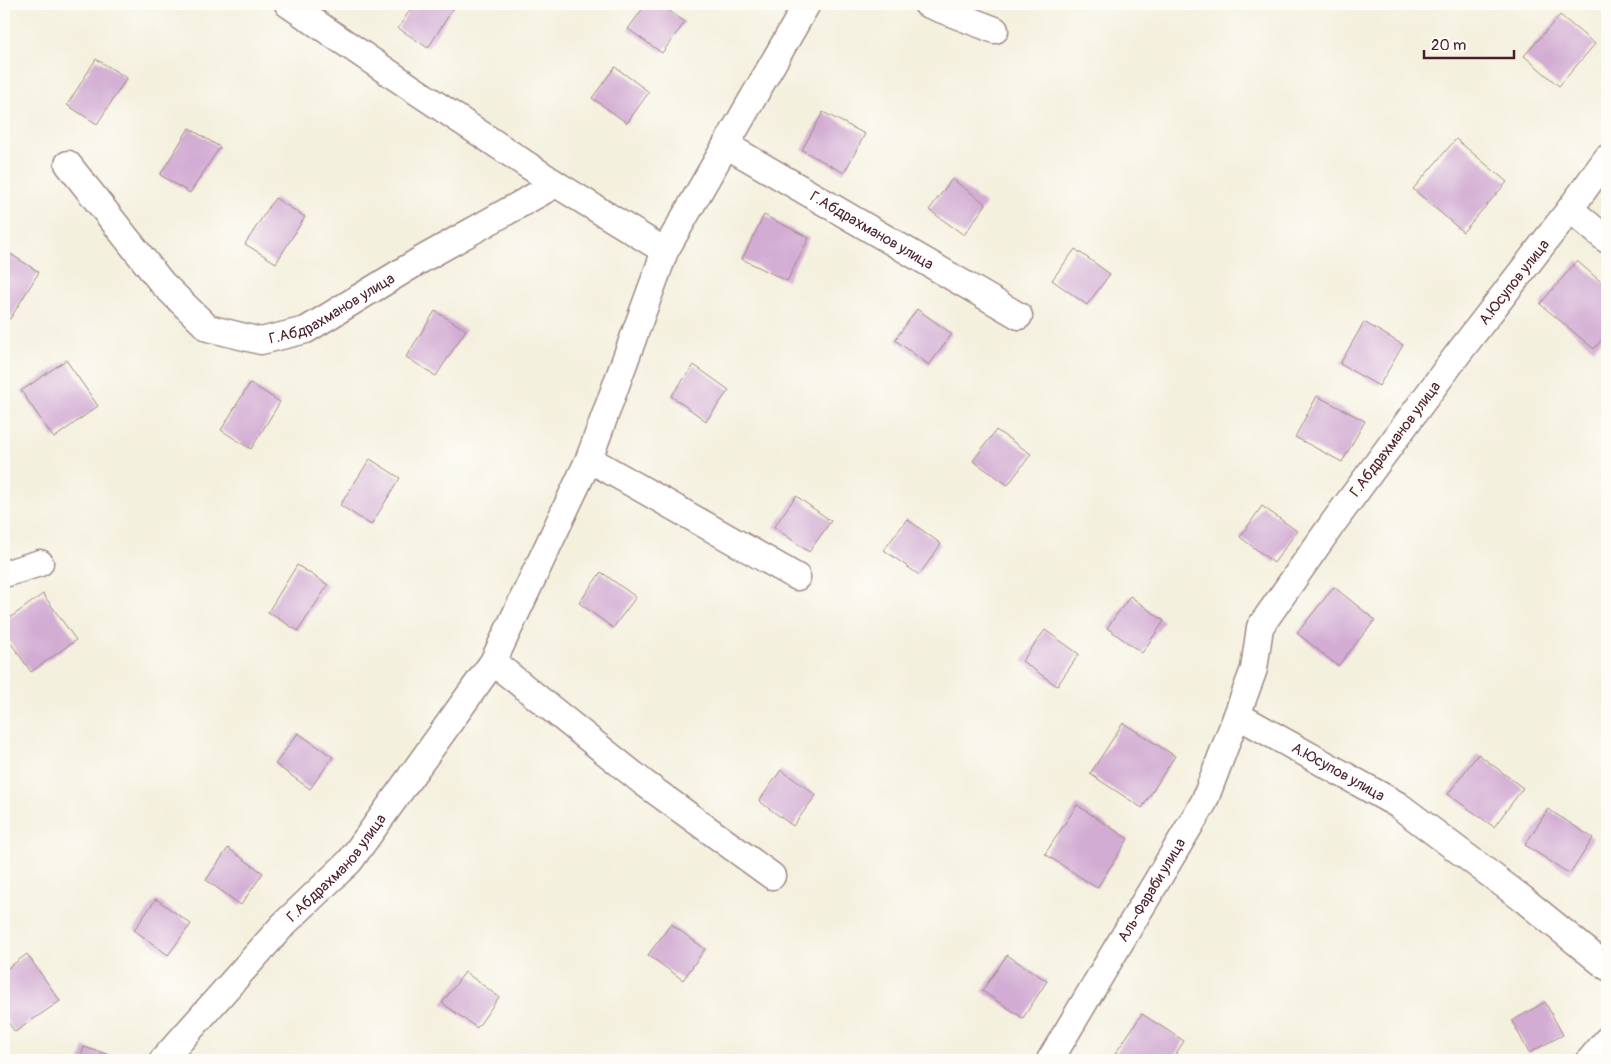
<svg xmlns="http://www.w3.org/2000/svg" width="1611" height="1064" viewBox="0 0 1611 1064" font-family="Pangolin,sans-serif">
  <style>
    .building { fill: #d2acd3 }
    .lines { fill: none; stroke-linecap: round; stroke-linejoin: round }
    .street-casing { stroke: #9f8884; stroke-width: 29 }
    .street { stroke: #fff; stroke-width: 26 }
    .labels { text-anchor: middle; stroke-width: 5; stroke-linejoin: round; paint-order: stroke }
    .street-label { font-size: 15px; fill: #4a1f2b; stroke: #fdfcf7 }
  </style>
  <rect width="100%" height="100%" fill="#fdfcf7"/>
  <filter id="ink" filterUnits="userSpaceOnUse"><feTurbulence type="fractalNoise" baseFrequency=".02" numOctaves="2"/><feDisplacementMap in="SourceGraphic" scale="10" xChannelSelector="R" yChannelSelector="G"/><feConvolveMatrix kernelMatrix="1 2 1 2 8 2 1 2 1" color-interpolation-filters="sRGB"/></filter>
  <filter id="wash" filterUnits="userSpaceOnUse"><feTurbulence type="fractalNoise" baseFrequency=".0096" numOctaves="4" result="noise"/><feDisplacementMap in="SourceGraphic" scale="20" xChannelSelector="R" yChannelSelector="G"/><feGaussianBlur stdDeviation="1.12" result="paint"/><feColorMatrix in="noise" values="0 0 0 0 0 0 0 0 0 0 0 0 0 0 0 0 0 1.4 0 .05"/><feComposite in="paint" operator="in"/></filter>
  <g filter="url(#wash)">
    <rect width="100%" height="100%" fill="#f4f0de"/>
    <g id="blocks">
      <g class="building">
        <path d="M414,4H456L428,48L398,28Z"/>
        <path d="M646,4H659L685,22L662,53L628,29Z"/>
        <path d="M1560,15L1595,44L1559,86L1524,56Z"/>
        <path d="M96,59L127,78L97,124L67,105Z"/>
        <path d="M615,67L649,92L627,123L592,98Z"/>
        <path d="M823,112L865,134L844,173L802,150Z"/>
        <path d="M189,128L220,147L190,193L160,175Z"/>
        <path d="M1456,139L1507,182L1463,232L1413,189Z"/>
        <path d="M952,179L986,204L964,235L929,210Z"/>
        <path d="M275,198L305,217L276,263L245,244Z"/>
        <path d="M764,215L809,238L787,281L742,259Z"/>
        <path d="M1075,249L1110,274L1087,305L1052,280Z"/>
        <path d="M9,253L39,272L10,319L4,315V262Z"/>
        <path d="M1577,261L1607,287V333L1594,349L1540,304Z"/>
        <path d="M917,309L952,334L929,365L895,340Z"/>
        <path d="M435,311L466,330L436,376L406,357Z"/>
        <path d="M1364,322L1403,345L1379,386L1340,364Z"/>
        <path d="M66,360L98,406L54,438L21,391Z"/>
        <path d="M694,365L729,390L706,421L671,396Z"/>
        <path d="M250,383L280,402L251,449L221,430Z"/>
        <path d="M1317,396L1365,421L1342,462L1295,437Z"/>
        <path d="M996,430L1031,454L1008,485L973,461Z"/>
        <path d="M370,459L400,478L371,525L340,505Z"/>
        <path d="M796,496L831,521L809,552L774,527Z"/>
        <path d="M1262,506L1297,531L1274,563L1240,537Z"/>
        <path d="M907,519L941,544L919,575L884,550Z"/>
        <path d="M297,565L328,585L298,631L268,612Z"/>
        <path d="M601,572L636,597L613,628L579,603Z"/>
        <path d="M1334,587L1375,620L1338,666L1297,633Z"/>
        <path d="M43,594L76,640L31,672L4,633V622Z"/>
        <path d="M1130,596L1164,621L1142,653L1107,628Z"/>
        <path d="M1045,630L1079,654L1057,686L1022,661Z"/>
        <path d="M1123,723L1175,756L1142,808L1090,774Z"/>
        <path d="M298,733L333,757L310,789L275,764Z"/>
        <path d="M1478,754L1523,788L1494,827L1448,794Z"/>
        <path d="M781,770L816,795L793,826L759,801Z"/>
        <path d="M1077,805L1128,839L1097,888L1045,854Z"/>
        <path d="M1548,809L1593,838L1570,874L1525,845Z"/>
        <path d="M228,848L263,873L241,905L206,880Z"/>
        <path d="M156,899L191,924L168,955L134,930Z"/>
        <path d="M671,924L705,949L683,980L648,955Z"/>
        <path d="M27,954L60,1001L15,1032L4,1016V971Z"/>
        <path d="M1007,955L1047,981L1023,1018L982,991Z"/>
        <path d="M465,972L499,997L477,1028L442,1003Z"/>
        <path d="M1545,1002L1563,1035L1529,1053L1512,1021Z"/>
        <path d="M1142,1014L1184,1041L1172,1060H1111Z"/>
        <path d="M84,1047L112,1056L111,1060H80Z"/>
      </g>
    </g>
  </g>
  <g filter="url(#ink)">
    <use href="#blocks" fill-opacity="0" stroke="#9f8884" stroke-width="1"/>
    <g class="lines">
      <g class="street-casing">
        <g id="street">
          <path d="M288,4L410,87L556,184"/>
          <path d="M927,4L995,30"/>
          <path id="s1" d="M726,145L1019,316"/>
          <path d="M1607,158L1570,209L1607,240"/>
          <path id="s2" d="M68,164L162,283L208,328L261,341L306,330L419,261L556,184L665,251"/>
          <path id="s3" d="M1570,209L1457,355L1333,523L1260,627L1254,669L1237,715L1398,805L1523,899L1607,967"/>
          <path d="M589,459L797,577"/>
          <path d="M4,574L40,563"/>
          <path d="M493,662L644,783L772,876"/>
          <path id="s4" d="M163,1060L283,925L350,861L493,662L589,459L665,251L807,4"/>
          <path id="s5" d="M1050,1060L1204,802L1237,715"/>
          <path d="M1590,1060L1607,1040"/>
        </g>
      </g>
      <use href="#street" class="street"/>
    </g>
  </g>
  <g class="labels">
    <g class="street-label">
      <text dy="5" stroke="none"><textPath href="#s1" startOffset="169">Г.Абдрахманов улица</textPath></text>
      <text transform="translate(1514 282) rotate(-52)" y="5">А.Юсупов улица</text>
      <text dy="5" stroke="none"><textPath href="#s2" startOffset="349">Г.Абдрахманов улица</textPath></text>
      <text transform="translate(1395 439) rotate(-53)" y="5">Г.Абдрахманов улица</text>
      <text dy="5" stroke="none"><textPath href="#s3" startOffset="728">А.Юсупов улица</textPath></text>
      <text dy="5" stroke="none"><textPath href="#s4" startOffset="259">Г.Абдрахманов улица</textPath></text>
      <text dy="5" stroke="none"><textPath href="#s5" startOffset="198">Аль-Фараби улица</textPath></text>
    </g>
  </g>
  <rect width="1611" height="1064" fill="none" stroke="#fdfcf7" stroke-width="20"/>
  <path d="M1424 50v8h90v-8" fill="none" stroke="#4a1f2b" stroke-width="2.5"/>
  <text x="1431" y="50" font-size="15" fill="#4a1f2b" stroke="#fdfcf7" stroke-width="4" paint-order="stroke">20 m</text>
</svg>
